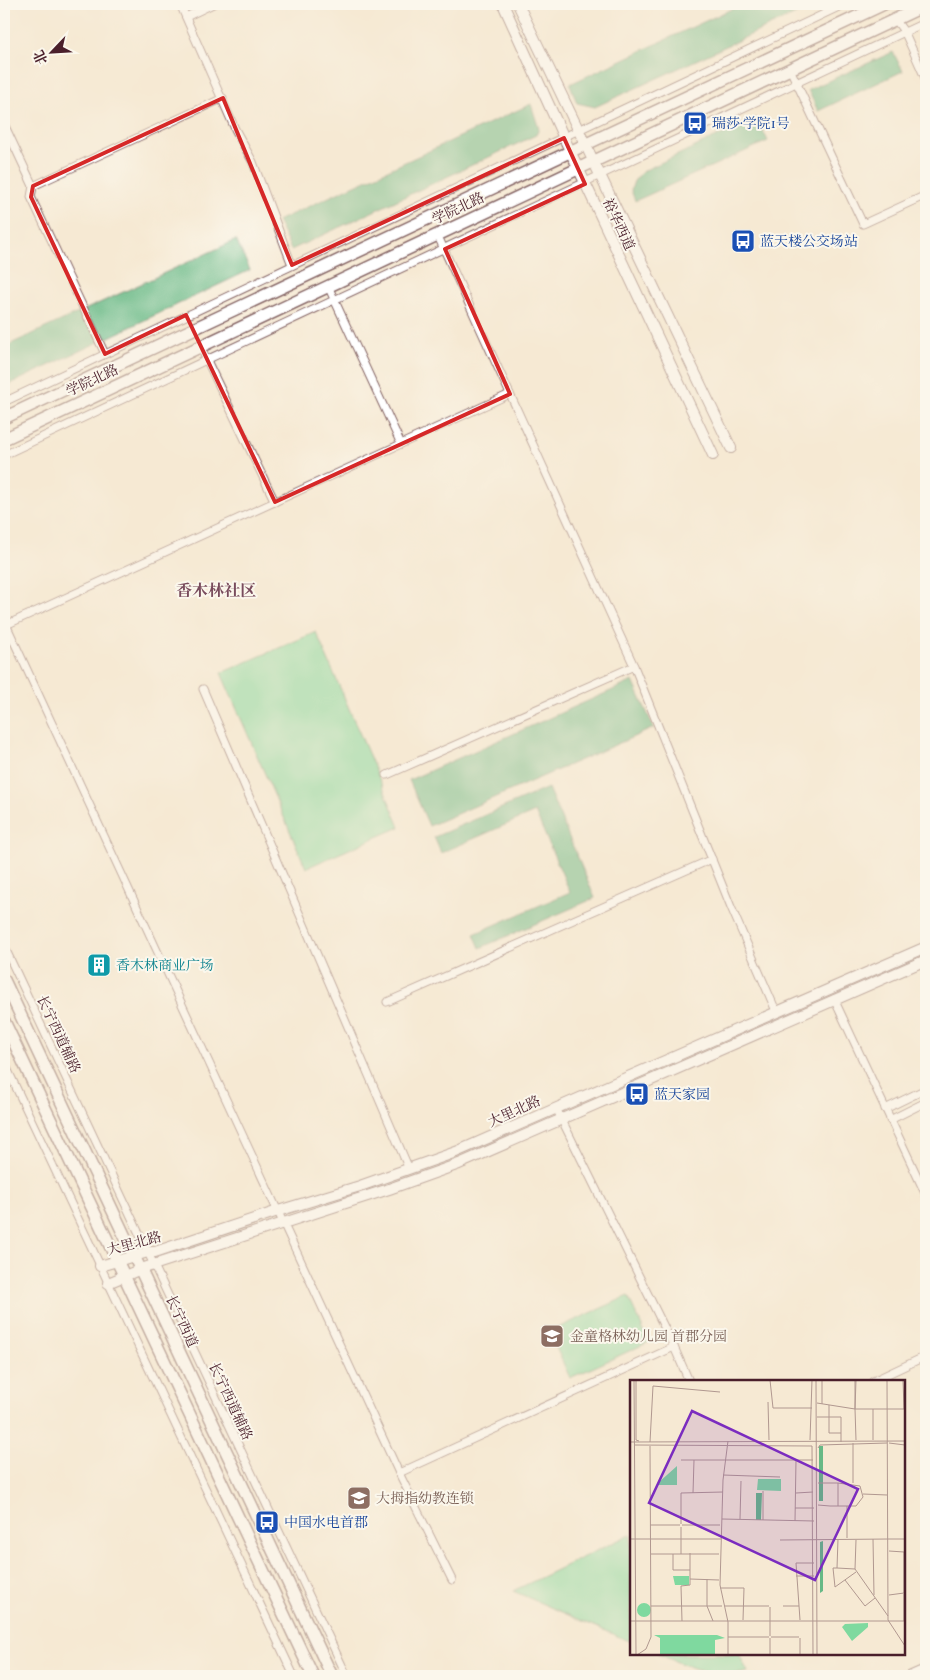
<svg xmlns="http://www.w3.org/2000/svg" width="930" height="1680" viewBox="0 0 930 1680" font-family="'IM FELL French Canon','Noto Serif SC',serif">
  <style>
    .green { fill: #7fd99f; stroke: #647c65 }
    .forest { fill: #67b986; stroke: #586c58 }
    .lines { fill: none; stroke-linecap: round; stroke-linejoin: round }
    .minor-casing { stroke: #866666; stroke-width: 9 }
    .tertiary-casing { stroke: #866666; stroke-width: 11 }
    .secondary-casing { stroke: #866666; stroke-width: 12 }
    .primary-casing { stroke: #866666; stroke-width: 14 }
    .minor { stroke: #fff; stroke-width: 7 }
    .tertiary { stroke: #fff; stroke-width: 9 }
    .secondary { stroke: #fff; stroke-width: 10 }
    .primary { stroke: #fff; stroke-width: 11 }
    .marked { fill: none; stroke: #d62828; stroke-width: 4; stroke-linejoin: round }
    .labels { text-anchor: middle; stroke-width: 4; stroke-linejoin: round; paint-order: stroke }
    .transit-label { font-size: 14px; fill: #164399; stroke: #fbf7ec; text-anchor: start }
    .street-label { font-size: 14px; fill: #4a1f2b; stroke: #fbf7ec }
    .culture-label { font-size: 14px; fill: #0d838f; stroke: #fbf7ec; text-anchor: start }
    .education-label { font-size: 14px; fill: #785e54; stroke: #fbf7ec; text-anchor: start }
    .quarter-label { font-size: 16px; font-weight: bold; fill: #794c5d; stroke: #fbf7ec }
    .inset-road { fill: none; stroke: #b19890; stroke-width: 1 }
    .view { fill: #7b2cbf; fill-opacity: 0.15; stroke: #7b2cbf; stroke-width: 2.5 }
    .inset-edge { fill: none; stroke: #4a1f2b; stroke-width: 2.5 }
  </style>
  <rect width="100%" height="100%" fill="#fbf7ec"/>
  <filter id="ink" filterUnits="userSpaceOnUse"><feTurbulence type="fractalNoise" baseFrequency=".02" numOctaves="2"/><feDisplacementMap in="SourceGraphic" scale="10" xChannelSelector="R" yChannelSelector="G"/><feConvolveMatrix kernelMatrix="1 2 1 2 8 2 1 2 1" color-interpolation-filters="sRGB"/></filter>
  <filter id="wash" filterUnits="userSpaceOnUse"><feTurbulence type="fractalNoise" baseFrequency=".0096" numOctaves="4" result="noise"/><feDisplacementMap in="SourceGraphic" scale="20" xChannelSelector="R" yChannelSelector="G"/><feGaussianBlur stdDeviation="1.12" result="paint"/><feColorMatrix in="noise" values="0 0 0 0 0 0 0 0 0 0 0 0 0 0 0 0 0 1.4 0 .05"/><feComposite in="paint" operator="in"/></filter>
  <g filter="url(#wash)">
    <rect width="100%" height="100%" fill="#f6e9d3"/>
    <g class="green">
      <path d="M316,632L400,827L306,868L221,673Z"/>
      <path d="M628,1296L649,1342L570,1378L549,1332Z"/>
      <path d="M631,1534V1642L513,1591Z"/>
      <path d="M658,1654H739L748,1672C717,1680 687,1666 658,1654Z"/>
    </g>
    <g class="forest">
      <path d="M742,4H817L595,107L577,103L570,84Z"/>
      <path d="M893,52L903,71L818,111L808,90Z"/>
      <path d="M531,104L539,129L536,135L291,250L277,221Z"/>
      <path d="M757,118L768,141L635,201L631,190L634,181L643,171Z"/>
      <path d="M236,240L250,270L4,387V347Z"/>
      <path d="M633,681L654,728L429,826L409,780Z"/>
      <path d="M548,788L595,898L480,948L474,934L570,892L535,812L441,853L434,837Z"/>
    </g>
  </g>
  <g filter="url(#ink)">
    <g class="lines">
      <g class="minor-casing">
        <g id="minor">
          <path d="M180,4L235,129L253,162L292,265"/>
          <path d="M186,17L213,4"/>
          <path d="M895,19L905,33L926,80"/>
          <path d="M790,69L863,224L926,195"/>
          <path d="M4,124L33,186L223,98"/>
          <path d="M33,186L31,197L105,354"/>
          <path d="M437,234L634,666L731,907L776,1011"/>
          <path d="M328,286L401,444"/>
          <path d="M200,346L275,502"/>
          <path d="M4,402L845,4"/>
          <path d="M4,455L926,22"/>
          <path d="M4,620L399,1473L452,1580"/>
          <path d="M6,625L510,394"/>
          <path d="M203,689L409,1169"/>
          <path d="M387,775L634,666"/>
          <path d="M4,946L347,1676"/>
          <path d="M834,999L926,1195"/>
          <path d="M387,1002L712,859"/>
          <path d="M4,1062L294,1676"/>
          <path d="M556,1108L674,1347L689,1381"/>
          <path d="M885,1109L926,1089"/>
          <path d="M890,1120L926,1102"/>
          <path d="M873,1381L926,1356"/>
          <path d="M399,1473L674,1347"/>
        </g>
      </g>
      <g class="tertiary-casing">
        <path id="tertiary" d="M910,1676L926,1669"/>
      </g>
      <g class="secondary-casing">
        <g id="secondary">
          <path d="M503,4L564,138L713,455"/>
          <path d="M518,4L731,448"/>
          <path d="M100,1266L148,1252H155L278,1211L360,1186L456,1152L926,947"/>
          <path d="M108,1283L141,1269L389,1189L459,1164L926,960"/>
        </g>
      </g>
      <g class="primary-casing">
        <g id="primary">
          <path d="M4,418L884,4"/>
          <path d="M4,439L926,5"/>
          <path d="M4,980L332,1676"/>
          <path d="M4,1021L313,1676"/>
        </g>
      </g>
      <use href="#minor" class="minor"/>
      <use href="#tertiary" class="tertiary"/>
      <use href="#secondary" class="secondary"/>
      <use href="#primary" class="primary"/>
    </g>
  </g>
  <path d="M0 0H930V1680H0ZM223,98L292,265L564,138L585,184L445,249L510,394L275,502L186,315L105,354L31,197L33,186Z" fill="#f6e9d3" fill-opacity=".55" fill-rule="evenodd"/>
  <path class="marked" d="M223,98L292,265L564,138L585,184L445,249L510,394L275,502L186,315L105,354L31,197L33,186Z"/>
  <defs>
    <g id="bus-square" transform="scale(1.25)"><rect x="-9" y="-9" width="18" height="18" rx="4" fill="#1a4fb4" stroke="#fbf7ec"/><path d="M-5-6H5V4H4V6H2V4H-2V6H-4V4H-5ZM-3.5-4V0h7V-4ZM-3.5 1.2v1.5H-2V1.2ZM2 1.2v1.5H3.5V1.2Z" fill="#fff"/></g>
    <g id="building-square" transform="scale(1.25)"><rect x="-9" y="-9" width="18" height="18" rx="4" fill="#0f9aa8" stroke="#fbf7ec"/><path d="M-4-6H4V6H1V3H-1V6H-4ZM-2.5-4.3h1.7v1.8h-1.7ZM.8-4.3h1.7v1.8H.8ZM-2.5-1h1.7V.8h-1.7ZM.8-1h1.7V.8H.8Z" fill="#fff"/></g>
    <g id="school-square" transform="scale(1.25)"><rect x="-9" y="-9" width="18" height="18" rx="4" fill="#8d6e63" stroke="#fbf7ec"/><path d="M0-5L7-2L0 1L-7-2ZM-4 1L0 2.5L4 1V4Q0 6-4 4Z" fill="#fff"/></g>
  </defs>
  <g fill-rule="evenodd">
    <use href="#bus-square" x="695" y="123"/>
    <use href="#bus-square" x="743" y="241"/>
    <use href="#building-square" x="99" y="965"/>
    <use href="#bus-square" x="637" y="1094"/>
    <use href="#school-square" x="552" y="1336"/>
    <use href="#school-square" x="359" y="1498"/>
    <use href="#bus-square" x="267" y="1522"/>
  </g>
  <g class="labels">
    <g class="transit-label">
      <text x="712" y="128">瑞莎·学院1号</text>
      <text x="760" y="246">蓝天楼公交场站</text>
      <text x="654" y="1099">蓝天家园</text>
      <text x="284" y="1527">中国水电首郡</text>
    </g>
    <g class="street-label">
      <text transform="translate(458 208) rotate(-25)" y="5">学院北路</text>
      <text transform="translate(619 224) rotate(65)" y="5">裕华西道</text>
      <text transform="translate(92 380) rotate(-25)" y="5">学院北路</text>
      <text transform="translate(59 1034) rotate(65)" y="5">长宁西道辅路</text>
      <text transform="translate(514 1111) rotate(-24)" y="5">大里北路</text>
      <text transform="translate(134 1243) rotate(-15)" y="5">大里北路</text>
      <text transform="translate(182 1321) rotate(65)" y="5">长宁西道</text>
      <text transform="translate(231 1401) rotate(65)" y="5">长宁西道辅路</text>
    </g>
    <g class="culture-label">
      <text x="116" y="970">香木林商业广场</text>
    </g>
    <g class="education-label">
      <text x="570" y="1341">金童格林幼儿园 首郡分园</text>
      <text x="376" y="1503">大拇指幼教连锁</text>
    </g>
    <g class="quarter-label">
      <text x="216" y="596">香木林社区</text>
    </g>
  </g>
  <g transform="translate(630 1380)">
    <rect width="275" height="275" fill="#f6e9d3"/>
    <path d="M47,86V105H28V103ZM128,99H151V111L127,110ZM43,196H59V205H45ZM7 230a7 7 0 1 1 14 0a7 7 0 1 1-14 0ZM238,243V247L222,261L212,247L215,244ZM24,255H87L95,258L85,260V275H30V258Z" fill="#7fd99f"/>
    <path d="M189,66H193V121H189ZM126,113H132L131,140H126ZM193,161V211L190,213V162Z" fill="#67b986"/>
    <path class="inset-road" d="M4,0L6,275M6,0V60L9,61M140,0L143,28H182M186,0L187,275M192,0V24M225,0V29L226,0M257,0L258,240L275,266M273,0L274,29M138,22L139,60M187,23L225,29H275M199,25V53H211M225,29L226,60M187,37H211V62M180,60L182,0M243,60V29M0,61V0M98,61L93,100L90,205L98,242V275M0,62L275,61M20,62L23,6L90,12M223,63V103M259,63L275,65M5,65L182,66L183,275M188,68L190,65L257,63M51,80H183M93,95L150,97M188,103H208M63,113L64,80M166,113L183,112M233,114L257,115M188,125L200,126H226L233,117L230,106L208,103V126M165,128H184M92,139L184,141M110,139L111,101M133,140V111M165,141L166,80M51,144V113L93,112M20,145H50M52,145H90M51,147V174M217,158V126M0,159H91M208,159L207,188L225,189M243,159L244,215M259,159H275M150,160L259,159M226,160L225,189L258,236M259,171L274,172V213L259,215M21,174H89M43,174V190H60M207,188H203L205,207L226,192M166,196H184M60,199L89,200M77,199V226L83,241M215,200L235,226L245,218M90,208H114L113,240M274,214V241M21,226H92M95,226H139M153,226H169M170,240L166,183H184M0,241H275M52,241L51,206L60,205V173M140,256V227M98,257H139M141,257H169M140,258V275M7,275L16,269L21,257L20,66M170,275V258"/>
    <path class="view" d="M62,31L228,109L185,200L19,123Z"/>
    <rect width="275" height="275" class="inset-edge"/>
  </g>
  <rect width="930" height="1680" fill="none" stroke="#fbf7ec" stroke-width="20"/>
  <g transform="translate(52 52) rotate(245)" stroke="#fbf7ec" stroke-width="4" paint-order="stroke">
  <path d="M0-4L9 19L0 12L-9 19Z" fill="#4a1f2b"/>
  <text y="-8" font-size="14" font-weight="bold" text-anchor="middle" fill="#4a1f2b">北</text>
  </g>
</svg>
